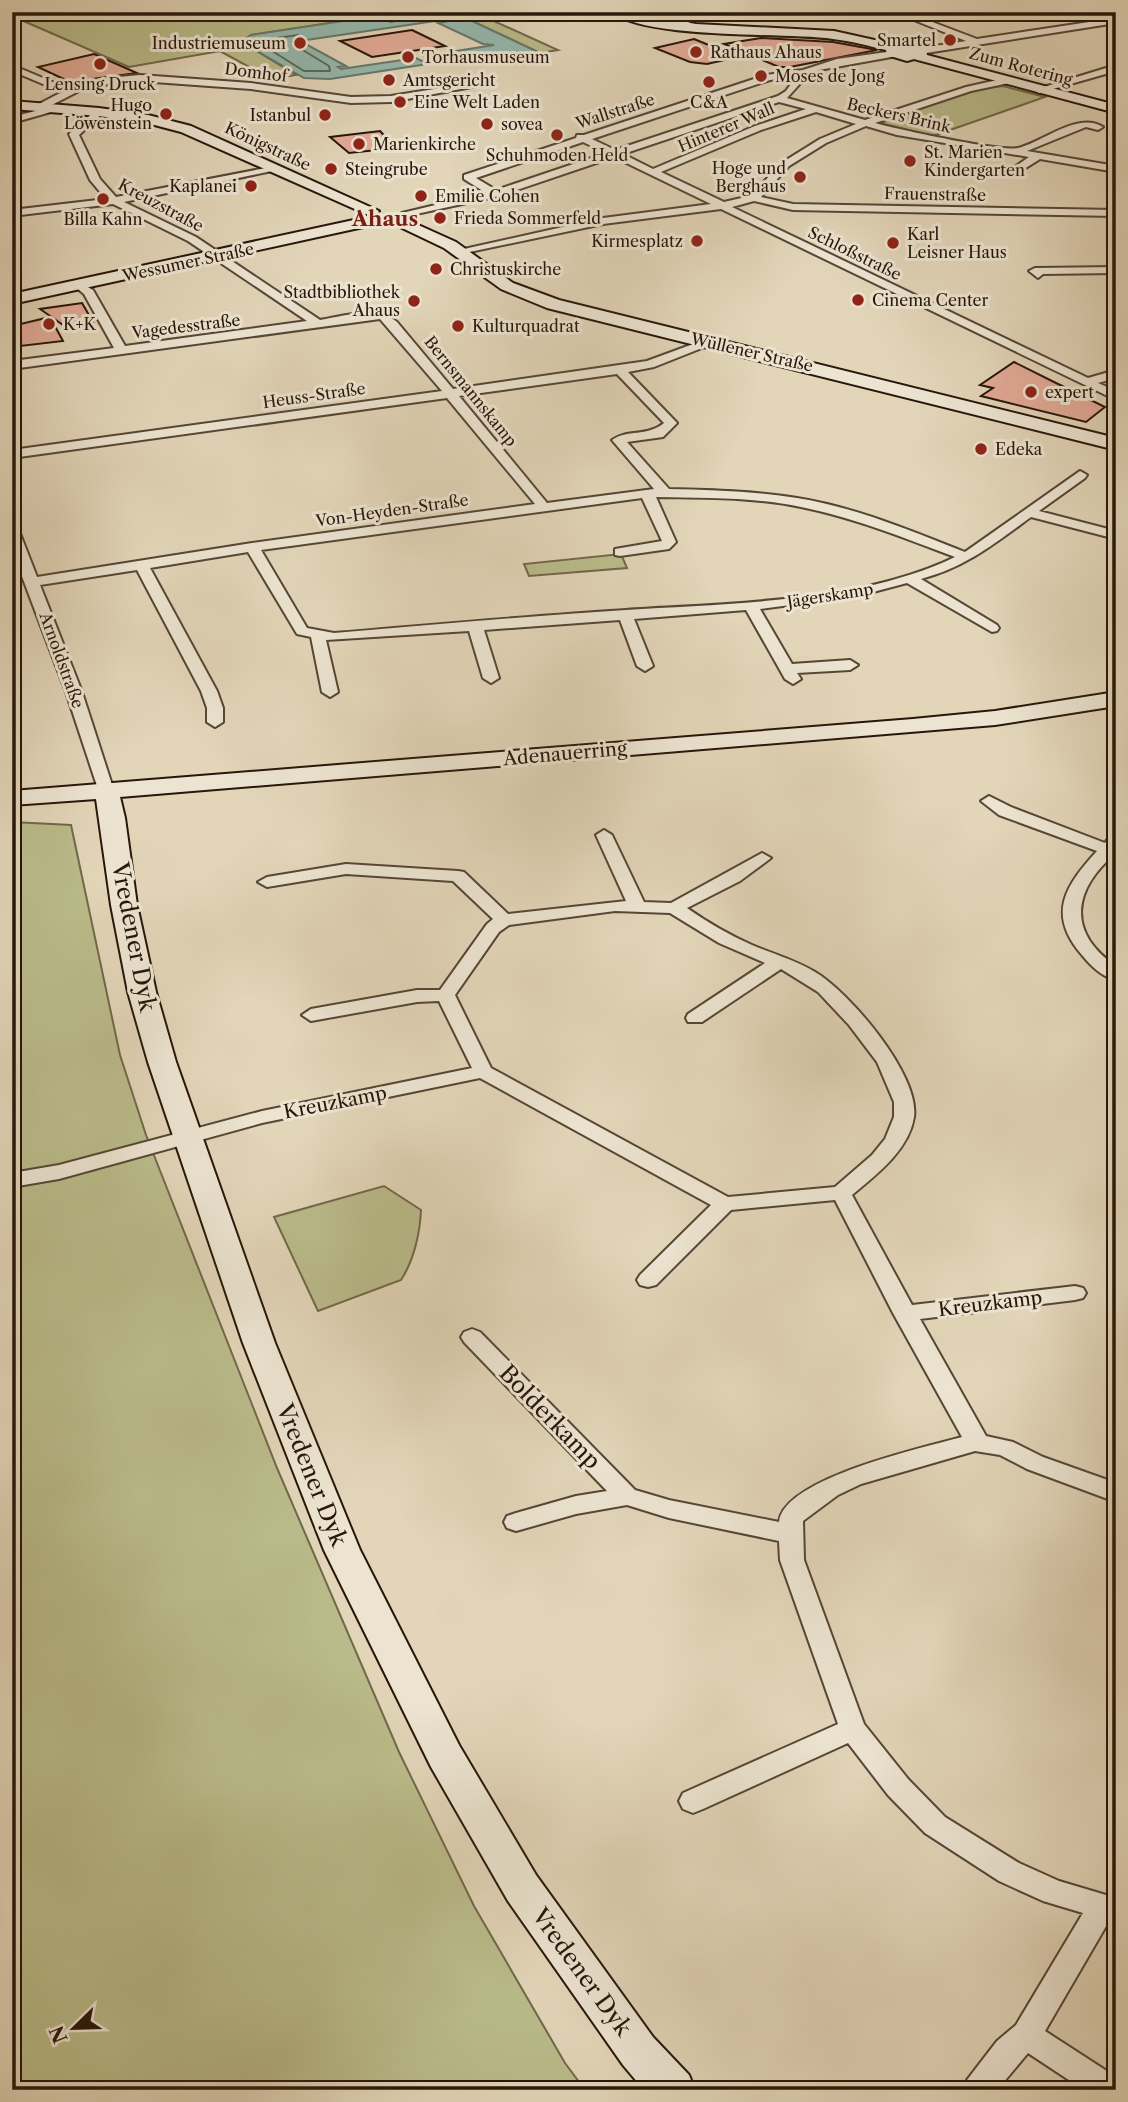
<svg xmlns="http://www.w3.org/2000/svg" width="1128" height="2102" viewBox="0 0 1128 2102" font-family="'Libre Caslon Text',serif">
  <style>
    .green { fill: #babb8a; stroke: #71684a; stroke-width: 2 }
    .water { fill: #95b9ae; stroke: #69786c; stroke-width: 2 }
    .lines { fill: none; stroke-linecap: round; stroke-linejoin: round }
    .shore { stroke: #5e685c; stroke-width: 2 }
    .building { fill: #e3ab98; stroke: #28160a; stroke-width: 2 }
    .street-casing { stroke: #564636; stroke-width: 4 }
    .secondary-casing { stroke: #28160a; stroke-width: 4 }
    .street { fill: #ece4d1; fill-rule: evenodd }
    .secondary { fill: #ece4d1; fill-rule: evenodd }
    .poi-dot { fill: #8f2418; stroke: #ece4d1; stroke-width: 2.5 }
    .labels { text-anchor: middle; stroke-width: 6; stroke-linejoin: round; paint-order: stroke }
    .far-poi-label { font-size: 16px; fill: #28160a; stroke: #ece4d1; text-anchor: start }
    .far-street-label { font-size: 16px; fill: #28160a; stroke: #ece4d1 }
    .street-label { font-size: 19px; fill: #28160a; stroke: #ece4d1 }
    .far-district-label { font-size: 21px; font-weight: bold; fill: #7a1f14; stroke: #ece4d1 }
    .near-street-label { font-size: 23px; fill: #28160a; stroke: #ece4d1 }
  </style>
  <rect width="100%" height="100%" fill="#e2d5b8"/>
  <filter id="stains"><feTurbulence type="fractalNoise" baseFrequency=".00286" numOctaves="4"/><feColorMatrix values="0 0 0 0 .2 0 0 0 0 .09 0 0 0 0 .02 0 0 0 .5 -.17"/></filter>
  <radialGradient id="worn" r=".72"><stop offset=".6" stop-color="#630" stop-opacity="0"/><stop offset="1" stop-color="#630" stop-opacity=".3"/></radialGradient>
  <g class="green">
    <path d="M12,12H402L251,35L242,42L296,75L271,79L220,51L129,67L12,16Z"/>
    <path d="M453,12H474L558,50L540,53Z"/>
    <path d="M1003,86L1045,97L933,136L880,123L976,89Z"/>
    <path d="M621,554L627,568L529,576L524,564Z"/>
    <path d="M12,822L71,825L120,1055L146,1135L277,1468L399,1752L474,1906L565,2063L585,2090H12Z"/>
    <path d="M384,1186L421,1210C420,1233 414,1260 401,1280L318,1311L274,1217Z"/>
  </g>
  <path class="water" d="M402,12H453L540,53L512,58L500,52L436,62L424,56L494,45L483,44L438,23L445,22L442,20L293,42L296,45L304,43L346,66L338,67L341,69L416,58L428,64L330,79L304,78L241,42L251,35Z"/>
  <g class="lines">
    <g class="shore">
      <path d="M387,12L390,22L437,13L449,19L452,12"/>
      <path d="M298,35L301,49L329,66L330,71H304L261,44L263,40Z"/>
    </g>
  </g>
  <g class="building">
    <path d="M412,30L445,46L372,57L340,41Z"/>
    <path d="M761,38L833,42L877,50L790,67H779L724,44Z"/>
    <path d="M694,39L738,57L707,64L690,62L655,48Z"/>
    <path d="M94,54L137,73L70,82L38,67Z"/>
    <path d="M380,131L396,148L349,153L330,137Z"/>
    <path d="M82,303L93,322L63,325L40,309Z"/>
    <path d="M50,317L63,341L12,347V326Z"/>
    <path d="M1014,362L1052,381L1105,407L1086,422L981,396L993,388L980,385Z"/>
  </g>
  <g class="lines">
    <g class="street-casing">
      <g id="street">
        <path d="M704,12H719L691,21L681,28L674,26L685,17Z"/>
        <path d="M894,12H906L977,39L1116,18V23L920,54L917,49L966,41Z"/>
        <path d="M894,51L897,52V56L819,70L806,77L787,98L865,120L966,87L1006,78L1009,79V83L971,91L875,123C896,129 1002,152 1018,148C1043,142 1078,111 1103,127L1098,130L1086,127L1027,151L1116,166V172L1040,159L1013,176L1009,175V171L1029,157L897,135L866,126L826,143L789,166L761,197L793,204L1116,210V216L793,210L754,201L732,207L1088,378L1116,370V378L1098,383L1116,391V400L721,209L603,224L460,254L455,251L603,218L711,204L614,157L499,196L407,216L402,213L486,193L464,179V175L576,138L577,135H584L766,75L803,70L837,59ZM796,77L786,91L778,96L615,150L592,139L770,80ZM779,102L806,109L755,126L653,169L623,154ZM816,112L856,124L820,139L783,162L750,196L724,202L661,172L761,130ZM583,142L606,153L496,190L476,178Z"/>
        <path d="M12,65L69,89L108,78L140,75L251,83L351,97L391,96L472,83L477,86L391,102L351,103L251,89L140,81L108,84L79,91L46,108L58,106V110L12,123V117L39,110L35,107L37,105L62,92L12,71Z"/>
        <path d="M1116,65V71L1039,93L1034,90Z"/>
        <path d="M96,110L104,112L79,135L100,179L116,197L276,166L277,168L272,171L124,202L196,237L320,320C345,316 376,305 397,322L453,389L647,361L704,340H712V344L654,367L628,372L677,423L663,437L627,442L669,489C712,490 755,491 797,498C855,507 911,531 965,552L1080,471L1087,475L1085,478L1039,511L1116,531V539L1031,517C994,544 966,567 921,579L997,625L999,628L997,631L992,632L907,583L858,596L760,609L792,664L850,660L858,665L850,670L797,673L801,679L793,684L785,679L746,610L634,619L653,666L645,671L637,666L620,620L484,630L499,678L491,683L483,678L469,631L326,640L338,692L330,697L322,692L311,637L297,634L248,552L150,568L217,691L223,708V722L215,727L207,722V708L201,691L137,570L40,585L82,692L114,791L106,796L100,795L66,692L12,550V527L19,531L37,577L252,543L535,504L447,398L12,458V450L442,391L380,319L12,369V361L114,348L84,294L73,285L79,282L93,290L125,346L307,321L188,241L113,204L12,216V210L106,199L90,180L69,134ZM617,374L664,423C647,437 627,429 612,440L654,489L547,503L459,396ZM656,497C704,498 754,497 801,507C855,518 904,538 955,557C860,603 729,603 626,610C528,616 432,625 334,633L307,628L261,550L642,498L662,541L615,549V555L620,556L669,549L676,542Z"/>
        <path d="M1116,267V273L1043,274L1038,278L1029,271L1035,268Z"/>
        <path d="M989,796L1011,807L1105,843L1110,836L1116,835V853C1073,889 1066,932 1116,966V980C1102,977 1090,965 1082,955C1046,914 1066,885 1097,851L999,815L981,801Z"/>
        <path d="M604,830L612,835L644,902L671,903L762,853L771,858L740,881L687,908C707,922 729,935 752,945C773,954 795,960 815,972C849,992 920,1075 914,1117C909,1150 876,1175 852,1195L912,1305L1075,1286L1083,1288L1086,1293L1083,1298L1075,1300L920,1319L986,1436L1013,1442L1043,1457L1116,1483V1502L1027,1469L1000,1455L975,1451L861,1484L838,1495L803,1521L804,1560L864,1724L908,1779L945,1817L1019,1863L1059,1881L1116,1898V1923L1109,1921L1045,2031L1116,2077V2090H1084L1028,2053L997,2090H963L967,2080L997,2041L1016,2025L1083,1913L1043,1901L999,1881L925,1833L888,1795L848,1743L703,1809L693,1813L683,1809L679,1801L683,1793L838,1724L780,1560L779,1541L669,1518L627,1505L576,1514L516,1531L507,1528L504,1522L507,1516L516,1513L576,1496L607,1491L464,1342L461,1337L464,1332L472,1329L480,1332L635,1490L669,1500L779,1522C783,1478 926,1447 962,1437L893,1313L835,1200L731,1210L656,1285L648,1287L640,1285L637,1280L640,1275L711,1205L480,1078L262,1123L59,1179L12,1187V1173L59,1165L262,1111L472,1068L439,1001L417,1002L311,1021L302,1015L311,1009L417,990H440L487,924L493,919L453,881L346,874L267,887L258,882L267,877L346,864L458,871L464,872L508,914L626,901L596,835ZM615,911L670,913L719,943L765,963L688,1014L686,1018L688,1022H702L781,969L818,992L849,1025L877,1062L894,1102V1117L885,1139L872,1155L835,1187L728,1197L491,1068L455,995L499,932L509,925Z"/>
      </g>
    </g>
    <g class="secondary-casing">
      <g id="secondary">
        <path d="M611,12H631L696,24L834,31L897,45H914L926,50L927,55L1116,105V113L914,59L907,61L887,55L886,50C869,46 851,41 833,39C783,32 649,40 611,12Z"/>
        <path d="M12,101L99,108L148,115L191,126L379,211L376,214H366L181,132L147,123L99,116L12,109Z"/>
        <path d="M363,218L368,220L371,223L368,226L12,304V294Z"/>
        <path d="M405,219L456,242L513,283L559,300L1116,438V450L547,308L501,289L444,248L400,227L397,224L400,221Z"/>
        <path d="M1116,692V706L995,725L120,797L125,818L137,905L156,992L176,1062L275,1343L360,1550L459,1745L536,1875L653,2037L689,2075L695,2090H644L623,2065L508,1901L431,1767L324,1550L243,1343L148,1062L128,992L111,905L96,799L12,805V791L913,719L995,711Z"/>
      </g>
    </g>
    <use href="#street" class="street"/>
    <use href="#secondary" class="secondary"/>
  </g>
  <g class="poi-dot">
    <circle cx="950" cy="40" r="7"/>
    <circle cx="300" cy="43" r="7"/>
    <circle cx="696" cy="52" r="7"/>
    <circle cx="408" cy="57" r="7"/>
    <circle cx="100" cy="64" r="7"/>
    <circle cx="761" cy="76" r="7"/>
    <circle cx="389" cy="80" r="7"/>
    <circle cx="709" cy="82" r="7"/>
    <circle cx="400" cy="102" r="7"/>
    <circle cx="166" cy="114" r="7"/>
    <circle cx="325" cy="115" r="7"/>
    <circle cx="487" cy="124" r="7"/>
    <circle cx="557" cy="135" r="7"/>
    <circle cx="359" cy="144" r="7"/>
    <circle cx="910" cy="161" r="7"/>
    <circle cx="331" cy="169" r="7"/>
    <circle cx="800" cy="177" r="7"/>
    <circle cx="251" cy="186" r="7"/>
    <circle cx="421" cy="196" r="7"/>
    <circle cx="103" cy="199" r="7"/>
    <circle cx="440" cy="218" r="7"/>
    <circle cx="697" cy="241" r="7"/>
    <circle cx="893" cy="243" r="7"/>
    <circle cx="436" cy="269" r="7"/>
    <circle cx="858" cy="300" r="7"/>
    <circle cx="414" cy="301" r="7"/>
    <circle cx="49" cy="324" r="7"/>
    <circle cx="458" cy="326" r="7"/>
    <circle cx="1031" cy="392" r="7"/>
    <circle cx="981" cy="449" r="7"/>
  </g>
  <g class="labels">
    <g class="far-poi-label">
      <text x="936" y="46" text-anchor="end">Smartel</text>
      <text x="286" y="49" text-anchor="end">Industriemuseum</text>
      <text x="710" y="58">Rathaus Ahaus</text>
      <text x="422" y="63">Torhausmuseum</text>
      <text x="775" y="82">Moses de Jong</text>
      <text x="403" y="86">Amtsgericht</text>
      <text x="100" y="90" text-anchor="middle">Lensing Druck</text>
      <text x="414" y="108">Eine Welt Laden</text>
      <text x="709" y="108" text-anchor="middle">C&amp;A</text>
      <text x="152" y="111" text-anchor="end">Hugo<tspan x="152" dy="18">Löwenstein</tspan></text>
      <text x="311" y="121" text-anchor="end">Istanbul</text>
      <text x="501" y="130">sovea</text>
      <text x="373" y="150">Marienkirche</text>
      <text x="924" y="158">St. Marien<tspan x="924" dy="18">Kindergarten</tspan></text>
      <text x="557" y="161" text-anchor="middle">Schuhmoden Held</text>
      <text x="786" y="174" text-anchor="end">Hoge und<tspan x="786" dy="18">Berghaus</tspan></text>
      <text x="345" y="175">Steingrube</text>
      <text x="237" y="192" text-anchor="end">Kaplanei</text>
      <text x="435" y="202">Emilie Cohen</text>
      <text x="454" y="224">Frieda Sommerfeld</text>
      <text x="103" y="225" text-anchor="middle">Billa Kahn</text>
      <text x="907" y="240">Karl<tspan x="907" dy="18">Leisner Haus</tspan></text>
      <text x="683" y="247" text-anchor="end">Kirmesplatz</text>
      <text x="450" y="275">Christuskirche</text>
      <text x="400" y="298" text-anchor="end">Stadtbibliothek<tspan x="400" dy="18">Ahaus</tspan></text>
      <text x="872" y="306">Cinema Center</text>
      <text x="63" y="330">K+K</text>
      <text x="472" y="332">Kulturquadrat</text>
      <text x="1045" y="398">expert</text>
      <text x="995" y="455">Edeka</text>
    </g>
    <g class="far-street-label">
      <text transform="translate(1021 66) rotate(15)" y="6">Zum Rotering</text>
      <text transform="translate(256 72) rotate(7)" y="6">Domhof</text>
      <text transform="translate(615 111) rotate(-18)" y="6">Wallstraße</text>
      <text transform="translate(899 115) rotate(13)" y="6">Beckers Brink</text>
      <text transform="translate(726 127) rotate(-23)" y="6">Hinterer Wall</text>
      <text transform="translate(268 146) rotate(25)" y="6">Königstraße</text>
      <text transform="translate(935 194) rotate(1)" y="6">Frauenstraße</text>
      <text transform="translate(161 205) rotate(28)" y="6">Kreuzstraße</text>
      <text transform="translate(855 253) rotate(26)" y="6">Schloßstraße</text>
      <text transform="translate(188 262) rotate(-12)" y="6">Wessumer Straße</text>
      <text transform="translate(186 326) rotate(-7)" y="6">Vagedesstraße</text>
      <text transform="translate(752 352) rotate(13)" y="6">Wüllener Straße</text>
      <text transform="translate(471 391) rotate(51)" y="6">Bernsmannskamp</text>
      <text transform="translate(314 395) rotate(-8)" y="6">Heuss-Straße</text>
      <text transform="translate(392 510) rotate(-8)" y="6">Von-Heyden-Straße</text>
      <text transform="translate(830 595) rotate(-9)" y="6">Jägerskamp</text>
      <text transform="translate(62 660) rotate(70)" y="6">Arnoldstraße</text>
    </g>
    <g class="street-label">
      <text transform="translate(565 753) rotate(-5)" y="7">Adenauerring</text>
      <text transform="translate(335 1102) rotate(-11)" y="7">Kreuzkamp</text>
      <text transform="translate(990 1303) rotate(-7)" y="7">Kreuzkamp</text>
    </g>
    <g class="far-district-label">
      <text x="385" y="226">Ahaus</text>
    </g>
    <g class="near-street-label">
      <text transform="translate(134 937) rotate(79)" y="8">Vredener Dyk</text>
      <text transform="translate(550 1417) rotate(46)" y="8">Bolderkamp</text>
      <text transform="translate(312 1475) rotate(68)" y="8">Vredener Dyk</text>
      <text transform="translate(582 1972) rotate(54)" y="8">Vredener Dyk</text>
    </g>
  </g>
  <rect width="1128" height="2102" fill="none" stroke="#e2d5b8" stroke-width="42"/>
  <rect x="14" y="14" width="1100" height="2074" fill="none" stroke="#28160a" stroke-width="3.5"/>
  <rect x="21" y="21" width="1086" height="2060" fill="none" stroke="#28160a" stroke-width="2"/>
  <g transform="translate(74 2028) rotate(247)" stroke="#ece4d1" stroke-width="5" paint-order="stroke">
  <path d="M0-5L12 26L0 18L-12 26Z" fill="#28160a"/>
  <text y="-10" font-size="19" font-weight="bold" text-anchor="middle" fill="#28160a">N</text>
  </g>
  <rect width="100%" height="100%" filter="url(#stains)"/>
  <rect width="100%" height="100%" fill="url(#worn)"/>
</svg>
